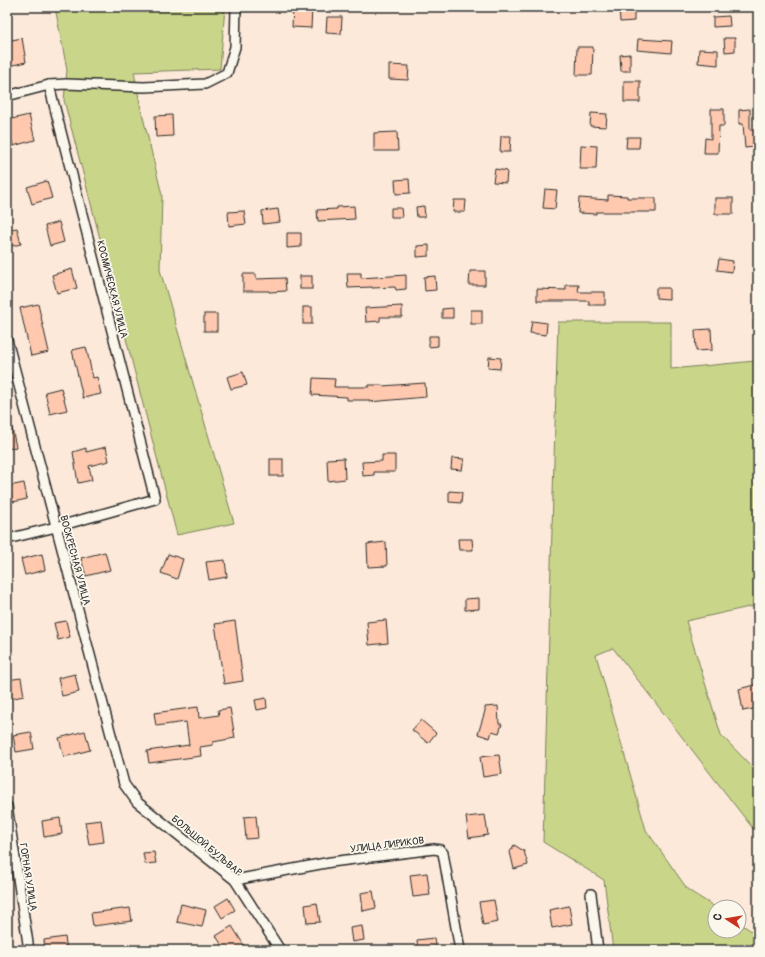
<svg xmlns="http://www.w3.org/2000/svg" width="765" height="957" viewBox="0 0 765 957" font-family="Pangolin,sans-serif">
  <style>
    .green { fill: #c9d68a; stroke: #7a805a }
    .building { fill: #fec9ae; stroke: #2b2b2b }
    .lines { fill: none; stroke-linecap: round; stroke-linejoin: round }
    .street-casing { stroke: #2b2b2b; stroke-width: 12 }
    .street { stroke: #fbf7ec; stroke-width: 9 }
    .labels { text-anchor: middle; stroke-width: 3.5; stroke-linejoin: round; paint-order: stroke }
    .street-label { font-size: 10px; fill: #2b2b2b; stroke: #fbf7ec }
  </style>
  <rect width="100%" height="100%" fill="#fce9d9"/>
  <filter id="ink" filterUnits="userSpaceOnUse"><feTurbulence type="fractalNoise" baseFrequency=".025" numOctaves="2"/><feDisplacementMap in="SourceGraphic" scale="8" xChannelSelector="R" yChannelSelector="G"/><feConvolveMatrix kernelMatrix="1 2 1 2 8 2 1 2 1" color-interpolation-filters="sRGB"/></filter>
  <g filter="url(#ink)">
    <g class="green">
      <path d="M55,7H225L220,69L134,72L141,109L162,195L160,270L234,523L177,535L64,100L67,70Z"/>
      <path d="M758,320V605L686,621L721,735L758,773V835L613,648L596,655L646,830L688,890L715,907V931H739V923L758,935V950H613L604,880L543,842L558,322H671V369L755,361L753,321Z"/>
    </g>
    <g class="building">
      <path d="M293,7L312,8L311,28L292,27Z"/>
      <path d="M619,7H634V21L620,22Z"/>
      <path d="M729,16L730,26L713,27V17Z"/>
      <path d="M327,17H342L341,34L326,33Z"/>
      <path d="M22,38L26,62L9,66L7,57V41Z"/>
      <path d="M724,38H735V51L725,52Z"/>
      <path d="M638,39L672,41L671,53L637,50Z"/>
      <path d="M577,47H593L592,75H576Z"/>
      <path d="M699,49L718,50V65L698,63Z"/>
      <path d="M630,54V71H621L620,55Z"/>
      <path d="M389,65L409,66L408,80L389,79Z"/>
      <rect x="624" y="81" width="16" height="21"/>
      <path d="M711,109H724V126H719L718,153H704L705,138L711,139Z"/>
      <path d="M750,109V130H754L755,147L745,148L743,124H739V110Z"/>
      <path d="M591,113L607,114L606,127L590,126Z"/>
      <path d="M29,115L35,140L13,146L7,120Z"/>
      <path d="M172,115L173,136L156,137L155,116Z"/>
      <path d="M397,132L398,151H374V133Z"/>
      <path d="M501,136H511L510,152H500Z"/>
      <path d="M627,137H640L639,148H626Z"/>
      <path d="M581,145L597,146L596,169H580Z"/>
      <path d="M495,169L507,171L506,183L493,182Z"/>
      <path d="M409,179L410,193L396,194L395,180Z"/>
      <path d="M47,181L52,198L32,204L27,187Z"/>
      <path d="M545,189L557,190L555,209L543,208Z"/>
      <path d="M608,195L627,196V198H656V212H596V214L578,213L579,198L608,200Z"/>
      <rect x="715" y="198" width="18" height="16"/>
      <path d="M454,200H466L465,212H453Z"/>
      <path d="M354,206L355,219L318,221L317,210L337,209V207Z"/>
      <path d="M424,206L425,217H417L416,207Z"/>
      <path d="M391,208H401L402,217H391Z"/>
      <path d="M278,209L280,222L263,224L262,211Z"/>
      <path d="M244,211L246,224L229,226L228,212Z"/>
      <path d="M59,222L64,242L50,246L45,226Z"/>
      <path d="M17,228L21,244L7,247V230Z"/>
      <path d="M287,233H301V247L287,248Z"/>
      <path d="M429,245V256L417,257V246Z"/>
      <path d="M719,259L733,261L732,272L717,270Z"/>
      <path d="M72,269L77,288L57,293L52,275Z"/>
      <path d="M470,271H485V285H469Z"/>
      <path d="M347,273H361V278L406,275V289L396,290L395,287L372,288V287L348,288Z"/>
      <path d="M243,274H256V279L285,278L286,291L269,292V291H243Z"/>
      <rect x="300" y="276" width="12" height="13"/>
      <path d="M435,276L436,290L425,291L424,277Z"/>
      <path d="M566,285H579L578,292H605V305H589V301H537V289L566,290Z"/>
      <path d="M656,288H669V299L656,298Z"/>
      <path d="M38,304L49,352L31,356L20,308Z"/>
      <path d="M402,306V317H380V321L366,322L365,308Z"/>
      <rect x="303" y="307" width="9" height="17"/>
      <path d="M453,308V318H442V309Z"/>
      <rect x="471" y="310" width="11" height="14"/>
      <rect x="204" y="314" width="13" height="17"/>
      <path d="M532,321L547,323L546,335L530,333Z"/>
      <path d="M711,329L712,350L696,351L695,330Z"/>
      <path d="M429,336H438V346L429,347Z"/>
      <path d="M86,347L93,378L97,377L101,394L83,398L72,350Z"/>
      <path d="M489,357L501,358L500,369L488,368Z"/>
      <path d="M243,372L247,385L231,389L227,377Z"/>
      <path d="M313,378L335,379L334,387H369V385H382V386L425,383L426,397L369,402V400H347V397L312,395Z"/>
      <path d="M61,388L67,410L50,414L45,392Z"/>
      <path d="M10,419L16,447L7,449V420Z"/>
      <path d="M106,447L109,461L89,466L92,480L78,483L73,452L86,448V452Z"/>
      <path d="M382,455H395V472H374V475L363,476L362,462L382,461Z"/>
      <path d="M344,458L345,479L328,481L327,459Z"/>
      <path d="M452,458L464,459L462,470L451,469Z"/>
      <rect x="270" y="459" width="13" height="17"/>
      <path d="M24,483L27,499L13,502L9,486Z"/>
      <path d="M449,491L462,492L461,503L449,502Z"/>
      <path d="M458,539H472L473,550H459Z"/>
      <path d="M386,542L387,566L368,567L367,544Z"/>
      <path d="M105,552L110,570L86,576L81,558Z"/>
      <path d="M42,554L45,570L25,575L21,559Z"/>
      <path d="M168,554L183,559L177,579L161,573Z"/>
      <path d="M225,560L227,577L209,580L206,562Z"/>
      <path d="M479,598V609L465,610V599Z"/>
      <path d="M386,620L388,643L369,645L367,622Z"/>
      <path d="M66,621L70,637L58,640L54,623Z"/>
      <path d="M235,621L243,681L224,684L215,624Z"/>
      <path d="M75,674L79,692L62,696L58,678Z"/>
      <path d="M21,678L24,696L9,699L7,680Z"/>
      <path d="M758,684V708L743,711L739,689Z"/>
      <path d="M266,698L267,708L257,710L255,700Z"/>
      <path d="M498,706L499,724H502L499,733L492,731L490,738L478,734L485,711V707Z"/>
      <path d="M198,707L199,718L219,715L218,710L230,708L235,738L213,742V745L200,747L201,756L149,763L147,751L189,745L186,722L156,726L154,713Z"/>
      <path d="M421,720L436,733L428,743L412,730Z"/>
      <path d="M85,731L90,750L64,757L59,738Z"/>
      <path d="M31,732L34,749L16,752L13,735Z"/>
      <path d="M499,755L502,774L483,777L480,757Z"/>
      <path d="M485,815L488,835L469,838L466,817Z"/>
      <path d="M256,816L258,838L246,839L244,817Z"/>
      <path d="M60,818L62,834L44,837L42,821Z"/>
      <path d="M101,820L104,842L89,844L85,822Z"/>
      <path d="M514,845L524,851L528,865L514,869L510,852Z"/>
      <path d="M154,852L156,863L145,864L143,853Z"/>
      <path d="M427,873L430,895L413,897L410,875Z"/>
      <path d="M373,891L376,908L363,911L361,893Z"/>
      <path d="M228,898L235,910L222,918L215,906Z"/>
      <path d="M494,900L498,922L483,925L479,902Z"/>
      <path d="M317,903L320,922L307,923L305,905Z"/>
      <path d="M181,904L206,910L202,927L177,922Z"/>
      <path d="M569,906L572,924L552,928L549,910Z"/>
      <path d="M130,908L132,921L93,926L91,913Z"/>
      <path d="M232,926L247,950H225L216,936Z"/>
      <path d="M362,926L364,940L352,942L350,928Z"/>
      <path d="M65,937L67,950H45L44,940Z"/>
      <path d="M434,938L436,950H418L417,940Z"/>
    </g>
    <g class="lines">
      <g class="street-casing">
        <g id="street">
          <path d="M7,96L49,85L66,84L144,87L205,84L227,73L235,47L236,7"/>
          <path d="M7,340L124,784L137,802L235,880L280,950"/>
          <path d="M7,539L56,527L155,499L49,85"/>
          <path d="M7,806L29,950"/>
          <path d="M235,880L331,862L434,849L440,850L443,853L460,950"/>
          <path d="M591,894L598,950"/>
        </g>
      </g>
      <use href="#street" class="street"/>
    </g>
  </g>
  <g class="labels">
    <g class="street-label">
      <text transform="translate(113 289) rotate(76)" y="4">КОСМИЧЕСКАЯ УЛИЦА</text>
      <text transform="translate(76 560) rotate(75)" y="4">ВОСКРЕСНАЯ УЛИЦА</text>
      <text transform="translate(387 844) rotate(-7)" y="4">УЛИЦА ЛИРИКОВ</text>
      <text transform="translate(207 845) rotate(40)" y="4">БОЛЬШОЙ БУЛЬВАР</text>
      <text transform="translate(29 877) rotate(81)" y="4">ГОРНАЯ УЛИЦА</text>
    </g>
  </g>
  <rect width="765" height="957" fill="none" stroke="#fbf7ec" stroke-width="24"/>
  <rect x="12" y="12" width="741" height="933" fill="none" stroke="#2b2b2b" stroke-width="1.5" filter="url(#ink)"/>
  <g transform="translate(727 919) rotate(282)"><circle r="19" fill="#fbf7ec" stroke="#a8a59f"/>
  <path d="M0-3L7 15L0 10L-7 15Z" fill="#c8321e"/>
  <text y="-6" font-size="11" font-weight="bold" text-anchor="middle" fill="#2b2b2b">С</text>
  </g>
</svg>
